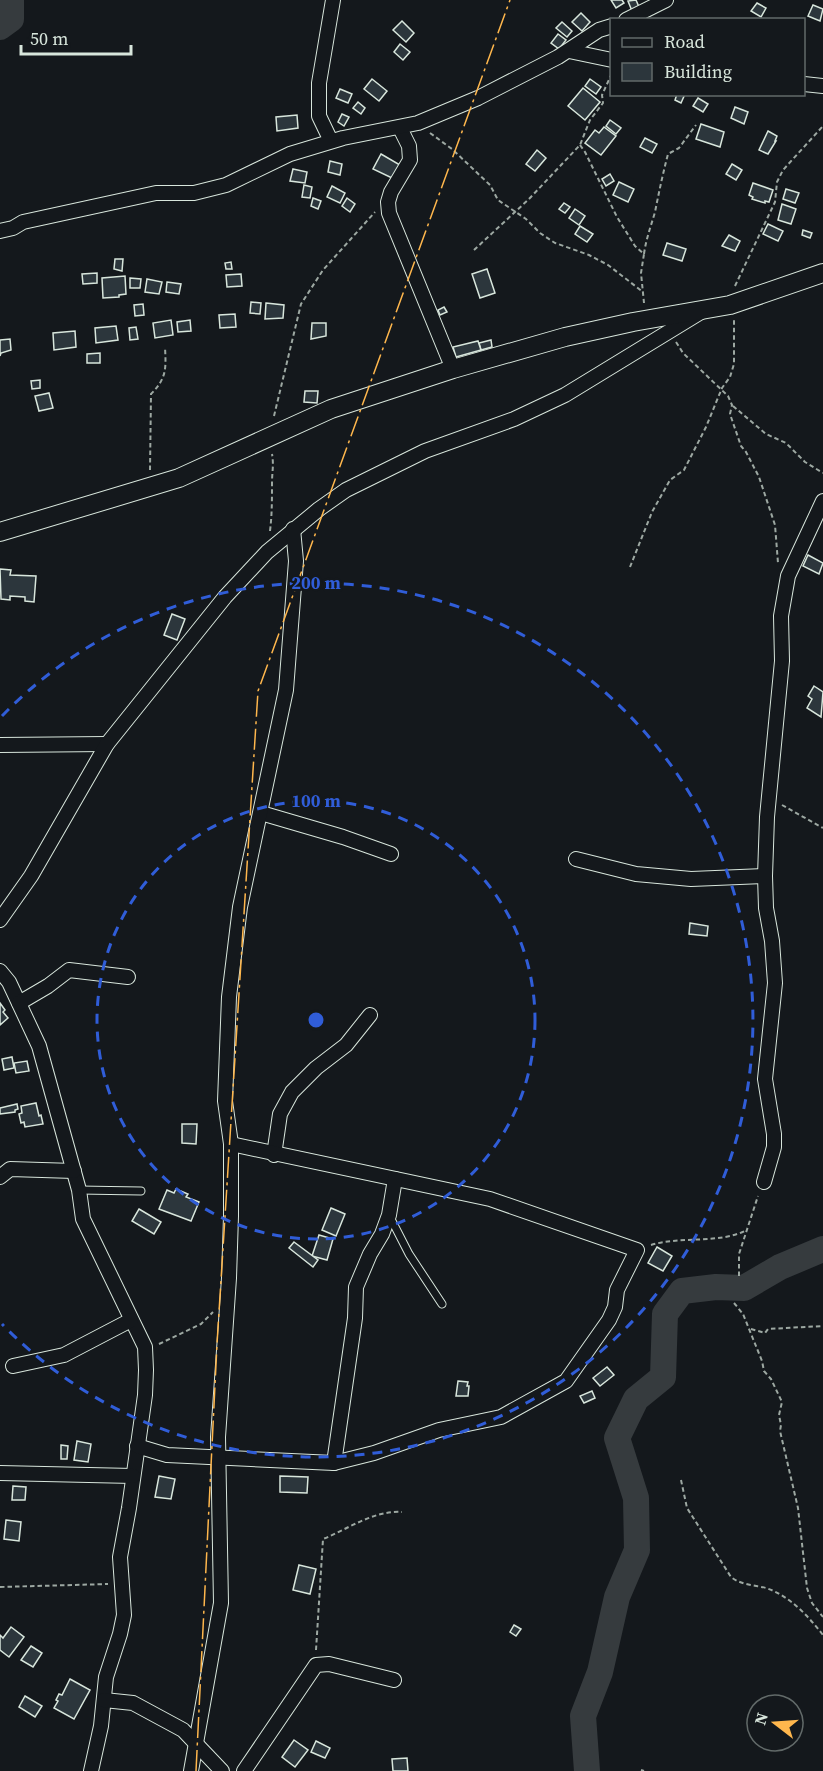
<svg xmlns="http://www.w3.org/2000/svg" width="823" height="1771" viewBox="0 0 823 1771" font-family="'Source Serif 4',serif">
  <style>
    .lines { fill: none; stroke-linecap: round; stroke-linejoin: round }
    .river { stroke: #363b3e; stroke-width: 26 }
    .building { fill: #2c363c; stroke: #d8e6dc; stroke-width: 1.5 }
    .lane-casing { stroke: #d8e6dc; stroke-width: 9 }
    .street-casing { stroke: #d8e6dc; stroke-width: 16 }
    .secondary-casing { stroke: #d8e6dc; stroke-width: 20 }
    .path { stroke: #9da8a2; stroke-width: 2; stroke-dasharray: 4.5 3; stroke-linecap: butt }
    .lane { stroke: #14181c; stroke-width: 7 }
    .street { stroke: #14181c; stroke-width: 14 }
    .secondary { stroke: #14181c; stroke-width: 18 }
    .power { stroke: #ffb74d; stroke-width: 1.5; stroke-dasharray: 21 4.5 3 4.5; stroke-linecap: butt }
    .ring { fill: none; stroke: #305dd8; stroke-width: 3; stroke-dasharray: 10 8 }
    .centre { fill: #305dd8; stroke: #14181c; stroke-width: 3 }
    .ring-label { font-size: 18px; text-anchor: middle; font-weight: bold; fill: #305dd8; stroke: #14181c; stroke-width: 4.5; stroke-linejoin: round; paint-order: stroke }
  </style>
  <rect width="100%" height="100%" fill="#14181c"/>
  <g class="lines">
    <g class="river">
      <path d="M0,27L11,19V0"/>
      <path d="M587,1771L583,1716L600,1672L617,1597L637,1550L636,1498L617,1438L636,1399L663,1377L665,1314L682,1291L716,1287L744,1288L780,1267L823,1249"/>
    </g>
  </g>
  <g class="building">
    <path d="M611,0H622L624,3L616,8Z"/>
    <path d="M636,0L639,7L632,11L628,1Z"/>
    <path d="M757,3L766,8L761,17L751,11Z"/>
    <path d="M813,5L823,9L820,21L808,16Z"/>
    <path d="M581,13L590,22L582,31L572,22Z"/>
    <path d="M402,21L414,33L406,42L393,30Z"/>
    <path d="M562,22L572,31L567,37L556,28Z"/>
    <path d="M558,34L566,40L559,49L551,43Z"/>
    <path d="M400,44L410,52L403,60L394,52Z"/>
    <path d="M372,79L387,91L379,101L364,89Z"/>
    <path d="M590,79L601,87L596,94L585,86Z"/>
    <path d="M583,88L600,102L585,120L568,106Z"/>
    <path d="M340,89L352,94L348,103L336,98Z"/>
    <path d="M677,94H685L681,103L675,100Z"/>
    <path d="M698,98L708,104L703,112L693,106Z"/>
    <path d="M358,102L365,108L361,114L353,108Z"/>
    <path d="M735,107L748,112L744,124L731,118Z"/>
    <path d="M342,114L349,117L344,126L338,122Z"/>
    <path d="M297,115L298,128L277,131L276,117Z"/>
    <path d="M610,120L621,128L616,134L606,126Z"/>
    <path d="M701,124L724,132L720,147L696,139Z"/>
    <path d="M604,127L616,136L601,155L585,143L595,130L599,133Z"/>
    <path d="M768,131L777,136L775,141H776L768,154L759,150Z"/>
    <path d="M645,138L657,144L652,153L640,147Z"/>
    <path d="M537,150L546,158L535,171L526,164Z"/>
    <path d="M381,154L400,165L392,178L373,169Z"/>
    <path d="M330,161L342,164L340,175L328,172Z"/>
    <path d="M732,164L742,170L736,180L726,174Z"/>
    <path d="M293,169L307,172L305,183L290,181Z"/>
    <path d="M610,174L614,181L606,186L602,179Z"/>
    <path d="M619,182L634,189L628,202L613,195Z"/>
    <path d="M753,183L773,190L769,202L765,201V203L752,199L753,197L749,195Z"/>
    <path d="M304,185L312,187L310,198L302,197Z"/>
    <path d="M332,186L345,193L340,203L327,197Z"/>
    <path d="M786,189L799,193L795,203L783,199Z"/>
    <path d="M313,198L321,201L318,209L311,206Z"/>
    <path d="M347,198L355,204L350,212L342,206Z"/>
    <path d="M564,203L570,207L565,213L559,209Z"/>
    <path d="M782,204L796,209L791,224L778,220Z"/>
    <path d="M575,209L585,216L579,225L569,218Z"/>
    <path d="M768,224L783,231L778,241L763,234Z"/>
    <path d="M580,226L593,234L587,242L575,234Z"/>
    <path d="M803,230L812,233L810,238L802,235Z"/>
    <path d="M729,235L740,241L735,251L722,246Z"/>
    <path d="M667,243L686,249L682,261L663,255Z"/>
    <path d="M115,259H123L122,271L114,269Z"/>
    <path d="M231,262L232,269H226L225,263Z"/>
    <path d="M487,269L495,293L480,298L472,274Z"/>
    <path d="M97,273V283L83,284L82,274Z"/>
    <path d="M241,274L242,286L227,287L226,275Z"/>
    <path d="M125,276L126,294L119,295V297L103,298L102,278Z"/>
    <path d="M130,278L141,279L140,288H130Z"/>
    <path d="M147,279L162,282L159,294L145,292Z"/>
    <path d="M167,282L181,284L179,294L166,292Z"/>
    <path d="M251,302L261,303L260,314L250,313Z"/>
    <path d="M266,303L284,305L283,318L265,319Z"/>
    <path d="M143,304L144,315L135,316L134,305Z"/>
    <path d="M444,307L447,312L440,315L438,310Z"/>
    <path d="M235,314L236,327L220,328L219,315Z"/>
    <path d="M171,320L173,335L155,338L153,323Z"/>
    <path d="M190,320L191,331L178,332L177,322Z"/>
    <path d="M312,323H326V336L311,339Z"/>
    <path d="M116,326L118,340L96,343L95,328Z"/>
    <path d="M136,327L138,339L130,340L129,328Z"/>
    <path d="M75,331L76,347L54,350L53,333Z"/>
    <path d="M10,339L11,350L1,353L0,356V340Z"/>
    <path d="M491,340L492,347L481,350L479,343Z"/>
    <path d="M478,341L481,350L456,357L453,347Z"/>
    <path d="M100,353V363H87V354Z"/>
    <path d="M40,380V388L32,389L31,381Z"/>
    <path d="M305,391H318L317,403L304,402Z"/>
    <path d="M49,393L53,408L39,411L35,396Z"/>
    <path d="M808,555L823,563L819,574L803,566Z"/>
    <path d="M0,569L11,570L10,575L36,576L34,602L25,601V597L10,596V600L1,599Z"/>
    <path d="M172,614L185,619L177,640L164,635Z"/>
    <path d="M814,686L823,692L821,717L807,708L812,699L808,696Z"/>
    <path d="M690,923L708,926L707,936L689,934Z"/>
    <path d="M0,1003L5,1010L3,1012L8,1018L0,1025Z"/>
    <path d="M12,1057L14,1068L4,1070L2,1059Z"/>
    <path d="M27,1061L29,1071L16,1073L14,1063Z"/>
    <path d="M36,1103L39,1116L41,1115L43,1124L25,1127L24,1122L21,1123L19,1114L22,1113L21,1106Z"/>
    <path d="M17,1104L18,1109L15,1110V1112L0,1114V1108Z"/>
    <path d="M182,1124H197L196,1144L182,1143Z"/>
    <path d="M176,1189L188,1194L186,1197L199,1202L191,1221L159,1209L167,1190L174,1193Z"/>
    <path d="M331,1208L345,1214L336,1236L322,1230Z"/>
    <path d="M139,1209L161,1222L154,1234L132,1221Z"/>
    <path d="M319,1235L333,1239L327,1260L312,1256Z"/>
    <path d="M294,1242L318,1260L313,1267L289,1248Z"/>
    <path d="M657,1247L672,1256L663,1271L648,1263Z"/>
    <path d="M607,1367L614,1375L600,1386L593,1378Z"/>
    <path d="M458,1381L468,1382L467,1386H469L468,1396H456Z"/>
    <path d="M592,1391L595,1398L584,1403L580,1396Z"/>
    <path d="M77,1441L91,1444L88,1462L74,1460Z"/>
    <path d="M61,1445L68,1446L67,1459H61Z"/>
    <path d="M159,1476L175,1479L171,1499L155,1497Z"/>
    <path d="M280,1476L308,1477L307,1493L280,1492Z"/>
    <path d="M13,1486L26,1487L25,1500H12Z"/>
    <path d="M6,1520L21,1522L19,1541L4,1539Z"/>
    <path d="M299,1565L316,1569L310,1594L293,1590Z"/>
    <path d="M514,1625L521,1629L516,1636L510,1632Z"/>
    <path d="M11,1627L24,1637L9,1657L0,1650V1635L3,1638Z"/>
    <path d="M31,1646L42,1653L33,1667L21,1660Z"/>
    <path d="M70,1679L90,1690L74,1719L54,1708L58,1701L56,1700L59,1694L62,1695Z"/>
    <path d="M25,1696L42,1706L35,1717L19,1707Z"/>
    <path d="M294,1740L308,1750L295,1767L282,1757Z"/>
    <path d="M316,1741L330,1748L325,1758L311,1752Z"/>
    <path d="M407,1758L408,1771H393L392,1759Z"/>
  </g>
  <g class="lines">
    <g class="lane-casing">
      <g id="lane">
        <path d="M79,1190L141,1191"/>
        <path d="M390,1217L409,1254L442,1304"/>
      </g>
    </g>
    <g class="street-casing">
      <g id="street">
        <path d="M626,20L666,0"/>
        <path d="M569,51L612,60"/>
        <path d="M804,84L823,86"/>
        <path d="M400,128L409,146L410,160L391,192L388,202L389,213L453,369"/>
        <path d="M331,141L319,116V83L333,0"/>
        <path d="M0,231L13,228L23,222L156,193H194L226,185L290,154L343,138L418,123L478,98L558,57L599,30L612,26"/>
        <path d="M0,745L107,744"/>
        <path d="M261,813L343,837L391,854"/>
        <path d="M576,859L636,874L691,879L765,876"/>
        <path d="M0,920L31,876L107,744L225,597L267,552L319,509L346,490L425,451L514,419L565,395L701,312"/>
        <path d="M0,971L9,982L39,1046L79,1190L83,1219L145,1347L146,1370L145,1395L129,1508L120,1557L124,1615L120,1634L106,1677L101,1726L91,1771"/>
        <path d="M19,1003L48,986L69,970L128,977"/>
        <path d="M274,1155L280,1114L292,1092L316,1068L346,1045L370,1015"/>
        <path d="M0,1177L10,1169L74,1171"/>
        <path d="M764,1182L774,1147V1134L765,1079L775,983L772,941L766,908L765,876L767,817L782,661L781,616L788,576L823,501"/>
        <path d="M13,1366L64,1355L131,1320"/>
        <path d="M137,1446L167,1455L334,1463L374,1453L439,1430L501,1417L566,1381L609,1320L615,1307L617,1290L637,1250L490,1199L231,1144"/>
        <path d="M334,1463L355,1318L356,1287L370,1254L382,1234L389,1215L395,1179"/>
        <path d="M0,1473L133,1476"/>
        <path d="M104,1700L133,1703L183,1730L222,1771"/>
        <path d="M191,1771L221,1603L218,1437L229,1278L231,1216V1144L225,1101L229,997L240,907L286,690L296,561L293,529"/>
        <path d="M244,1771L316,1665L329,1664L394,1680"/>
      </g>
    </g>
    <g class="secondary-casing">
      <path id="secondary" d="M0,532L179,478L331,409L453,369L565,337L633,322L730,305L823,273"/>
    </g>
    <g class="path">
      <path d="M430,133L452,149L490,185L498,200L526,219L540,233L555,243L589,255L608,265L643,292"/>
      <path d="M580,145L585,152L617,217L635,246L644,254L641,273L644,303"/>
      <path d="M474,250L529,199L580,145L590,120L603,103L602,95L612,73"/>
      <path d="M644,254C646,239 651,226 655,212C659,192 663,173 668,154L679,148L696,125"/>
      <path d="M735,286L775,202L777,182L783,170L823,126"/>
      <path d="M676,342L683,353L728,396L732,405L730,414L741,446L746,452L759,477L775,525L778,563"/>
      <path d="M733,406L766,434L786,443L805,462L823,473"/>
      <path d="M274,416L301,304L323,270L375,212"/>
      <path d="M150,470L151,394C167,378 166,368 165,347"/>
      <path d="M270,531C272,515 272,500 272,483C272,472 274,465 272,454"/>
      <path d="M630,567L652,512L670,480L684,470L706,427L722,388L730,377L734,364V320"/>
      <path d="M782,805L823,828"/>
      <path d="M651,1245C680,1236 717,1244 745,1231"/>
      <path d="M739,1276V1254L758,1196"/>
      <path d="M734,1303L743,1314L762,1361L764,1371L771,1379L782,1402L779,1415L781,1425L780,1431L798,1508L807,1588L812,1603L823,1617"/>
      <path d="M751,1329L765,1333L768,1329L823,1326"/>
      <path d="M159,1344L201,1324L213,1312"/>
      <path d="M681,1480L687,1508L731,1577C741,1585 754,1585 766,1588C790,1596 808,1616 823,1635"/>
      <path d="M0,1587L108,1584"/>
      <path d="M316,1650L323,1539C348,1529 374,1510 402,1512"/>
      <path d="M641,1770L644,1771"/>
    </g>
    <use href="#lane" class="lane"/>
    <use href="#street" class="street"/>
    <use href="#secondary" class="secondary"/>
    <path class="power" d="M196,1771L217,1344L258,691L510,0"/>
  </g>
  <g class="ring">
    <circle cx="316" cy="1020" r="219"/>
    <path d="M2 716A437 437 0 1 1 2 1324"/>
  </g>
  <circle cx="316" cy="1020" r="9" class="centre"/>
  <g class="ring-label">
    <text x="316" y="589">200 m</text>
    <text x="316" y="807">100 m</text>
  </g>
  <rect x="610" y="18" width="195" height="78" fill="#14181c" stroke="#626a69" stroke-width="1.5"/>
  <rect x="622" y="38" width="30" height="9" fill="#14181c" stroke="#626a69" stroke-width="1.5"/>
  <text x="664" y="48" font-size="18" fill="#d8e6dc">Road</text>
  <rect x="622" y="63" width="30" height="18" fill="#2c363c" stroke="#626a69" stroke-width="1.5"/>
  <text x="664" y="78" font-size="18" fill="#d8e6dc">Building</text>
  <g transform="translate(775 1723) rotate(287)"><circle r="28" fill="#14181c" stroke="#626a69" stroke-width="1.5"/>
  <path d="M0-4.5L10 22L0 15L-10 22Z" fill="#ffb74d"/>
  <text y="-9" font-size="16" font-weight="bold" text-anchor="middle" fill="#d8e6dc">N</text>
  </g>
  <path d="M21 45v9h110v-9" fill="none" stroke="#d8e6dc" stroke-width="3"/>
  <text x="30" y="45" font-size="18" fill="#d8e6dc" stroke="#14181c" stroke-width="4.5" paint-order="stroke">50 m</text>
</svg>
